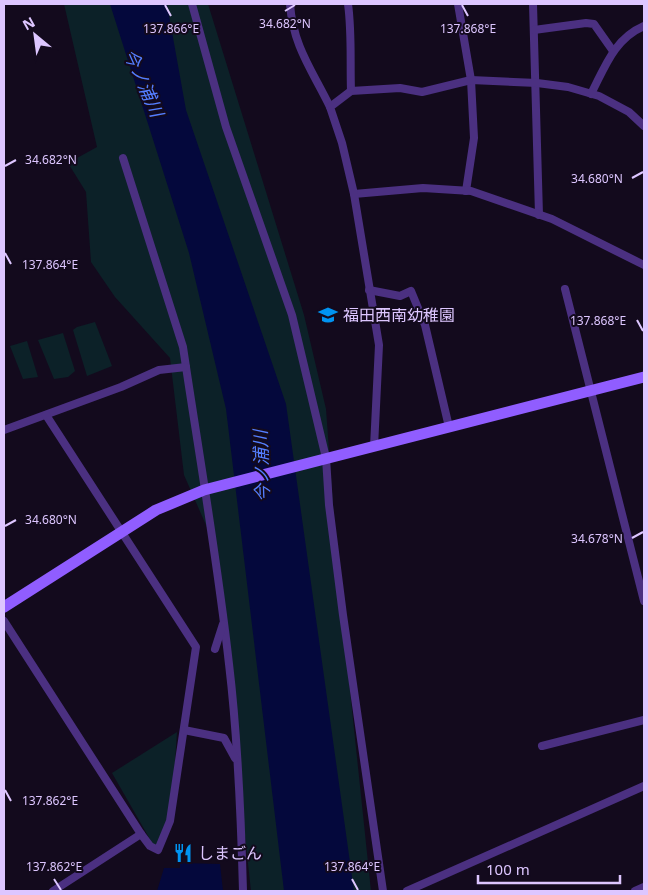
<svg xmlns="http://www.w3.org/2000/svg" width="648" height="895" viewBox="0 0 648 895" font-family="'Noto Sans','Noto Sans JP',sans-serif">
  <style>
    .green { fill: #0c2128 }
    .water { fill: #04083c }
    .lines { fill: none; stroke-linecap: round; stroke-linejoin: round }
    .street { stroke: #4b3081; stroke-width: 8 }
    .secondary { stroke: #905dff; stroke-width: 11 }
    .ticks { fill: none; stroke: #ddc6ff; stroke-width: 2 }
    .labels { text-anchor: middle; stroke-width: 4; stroke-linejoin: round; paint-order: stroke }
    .poi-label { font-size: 16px; fill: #ddc6ff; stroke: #130a1d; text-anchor: start }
    .water-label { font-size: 18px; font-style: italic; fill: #547eff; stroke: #130a1d }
    .ticks-label { font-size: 12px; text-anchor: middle; fill: #ddc6ff; stroke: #130a1d; stroke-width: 4; stroke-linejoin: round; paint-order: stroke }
  </style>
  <rect width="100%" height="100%" fill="#130a1d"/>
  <g class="green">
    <path d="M64,4H208L304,315L326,409L339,586L371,891H251L213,541L184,475L170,358L115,297L91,262L86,192L68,163L97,147Z"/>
    <path d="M95,322L112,366L87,376L73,330L77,327Z"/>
    <path d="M63,333L75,371L68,377L54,379L38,340Z"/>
    <path d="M27,341L38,377L23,379L10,346Z"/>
    <path d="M177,732L172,807L155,848L112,773Z"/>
  </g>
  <g class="water">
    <path d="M110,4H167L186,110L286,404L354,891H284L226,409L189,253Z"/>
    <path d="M180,863L220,864L223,891H157L164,868H180Z"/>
  </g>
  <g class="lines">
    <g class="street">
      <path d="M192,4L226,127L292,315L326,458L329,505L343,615L383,891"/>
      <path d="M290,4C293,46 312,70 330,107"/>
      <path d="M348,4C352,33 350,61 351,91"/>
      <path d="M458,4L471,80L474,138L466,191"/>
      <path d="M533,4L539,215"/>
      <path d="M534,30L586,23L594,24L613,51"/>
      <path d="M591,94C605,67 614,39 644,26"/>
      <path d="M123,158L183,347L186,367C201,466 218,565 229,664C238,739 241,815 243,891"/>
      <path d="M354,194L423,188L471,191L552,219L644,265"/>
      <path d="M565,289L644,601"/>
      <path d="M369,290L400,296L411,291L425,325L449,427"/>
      <path d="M4,430L121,387L159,370L186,367"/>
      <path d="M374,447L379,345L354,194L342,143L330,107L351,91L400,88L422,92L471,80L537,83L568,87L599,96L629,112L644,126"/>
      <path d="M4,621L141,834L150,846L158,850L170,821L196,647L46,415"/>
      <path d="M215,649L223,624"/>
      <path d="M184,730L224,738L235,758"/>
      <path d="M542,746L644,720"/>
      <path d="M53,891L141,834"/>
      <path d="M407,891L644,786"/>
      <path d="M635,891L644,887"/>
    </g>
    <path class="secondary" d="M4,607L156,510L204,490L644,377"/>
  </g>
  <path class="ticks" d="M165,5L171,16M462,5L468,16M285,11L295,5M5,166L16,160M632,178L643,172M5,253L11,264M637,320L643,331M5,526L16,520M632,538L643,532M5,790L11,801M54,879L61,890M352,879L358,890"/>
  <defs>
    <g id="school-bare" transform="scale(1.5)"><path d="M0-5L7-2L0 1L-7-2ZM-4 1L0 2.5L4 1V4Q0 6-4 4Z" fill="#0093f1" stroke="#130a1d" stroke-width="2.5" paint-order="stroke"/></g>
    <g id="restaurant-bare" transform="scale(1.5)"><path d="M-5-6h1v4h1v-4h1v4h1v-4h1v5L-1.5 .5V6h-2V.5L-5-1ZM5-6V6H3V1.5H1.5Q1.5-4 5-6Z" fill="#0093f1" stroke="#130a1d" stroke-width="2.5" paint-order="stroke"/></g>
  </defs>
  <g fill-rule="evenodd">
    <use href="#school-bare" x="328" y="315"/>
    <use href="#restaurant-bare" x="183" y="853"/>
  </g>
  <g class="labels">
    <g class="poi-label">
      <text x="343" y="321">福田西南幼稚園</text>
      <text x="198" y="859">しまごん</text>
    </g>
    <g class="water-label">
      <text transform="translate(143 83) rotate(66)" y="6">今ノ浦川</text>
      <text transform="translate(262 466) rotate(-92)" y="6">今ノ浦川</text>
    </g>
  </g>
  <g class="ticks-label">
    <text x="285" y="28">34.682°N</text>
    <text x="171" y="33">137.866°E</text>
    <text x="468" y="33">137.868°E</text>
    <text x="51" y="164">34.682°N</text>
    <text x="597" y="183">34.680°N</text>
    <text x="50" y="269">137.864°E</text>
    <text x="598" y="325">137.868°E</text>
    <text x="51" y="524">34.680°N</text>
    <text x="597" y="543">34.678°N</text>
    <text x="50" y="805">137.862°E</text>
    <text x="54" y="871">137.862°E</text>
    <text x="352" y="871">137.864°E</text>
  </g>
  <rect width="648" height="895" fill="none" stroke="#ddc6ff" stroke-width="10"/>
  <g transform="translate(35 35) rotate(331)" stroke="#130a1d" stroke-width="4" paint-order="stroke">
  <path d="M0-4L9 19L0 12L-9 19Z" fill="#ddc6ff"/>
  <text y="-8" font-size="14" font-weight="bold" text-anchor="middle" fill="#ddc6ff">N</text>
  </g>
  <path d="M478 875v8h142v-8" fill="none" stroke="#ddc6ff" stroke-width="2.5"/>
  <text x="486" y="875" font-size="15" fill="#ddc6ff" stroke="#130a1d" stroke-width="4" paint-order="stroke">100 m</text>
</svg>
